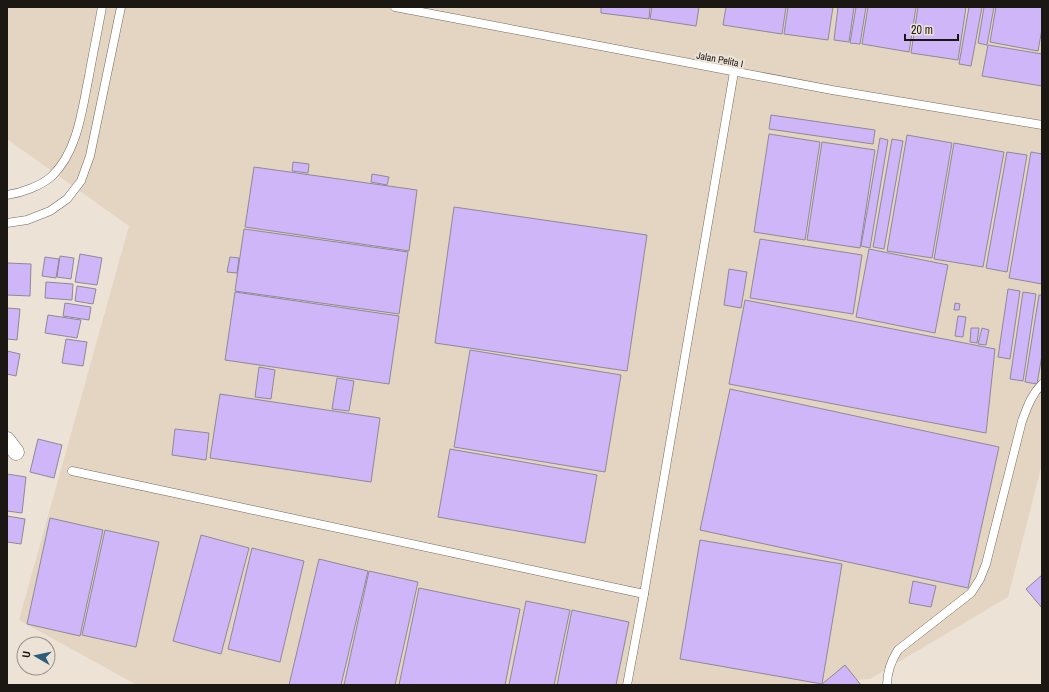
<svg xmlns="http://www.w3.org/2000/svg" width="1049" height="692" viewBox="0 0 1049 692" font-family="'Archivo Narrow',sans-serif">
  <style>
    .built { fill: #e4d4c2 }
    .building { fill: #ceb6f9; stroke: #8e8996 }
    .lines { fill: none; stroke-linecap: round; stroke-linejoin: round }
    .lane-casing { stroke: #73695f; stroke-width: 9 }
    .street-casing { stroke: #73695f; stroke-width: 17 }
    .lane { stroke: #fff; stroke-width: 8 }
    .street { stroke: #fff; stroke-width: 16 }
    .labels { text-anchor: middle; stroke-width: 4; stroke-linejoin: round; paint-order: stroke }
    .street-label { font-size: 10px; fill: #1b1713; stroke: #ede2d6 }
  </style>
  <rect width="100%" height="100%" fill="#ede2d6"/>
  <path class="built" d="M7,7H1042V464L1008,597L870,679L785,685H137L19,620L129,226L7,139Z"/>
  <g class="building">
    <path d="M601,7H650L649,19L601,13Z"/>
    <path d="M652,7H699L696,26L650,19Z"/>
    <path d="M726,7H786L782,34L723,25Z"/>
    <path d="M788,7H833L828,40L784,34Z"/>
    <path d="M838,7H854L849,42L834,40Z"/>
    <path d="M856,7H866L860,44L850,43Z"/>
    <path d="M868,7H916L909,52L862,44Z"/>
    <path d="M918,7H966L958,60L911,53Z"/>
    <path d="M969,7H982L971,66L959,64Z"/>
    <path d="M984,7H994L987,45L978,43Z"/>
    <path d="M996,7H1042V29L1038,51L990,42Z"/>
    <path d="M988,45L1042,54V86L982,76Z"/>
    <path d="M771,115L875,130L873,144L769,129Z"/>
    <path d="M769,134L820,142L805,240L754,232Z"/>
    <path d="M907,135L952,143L932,258L887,251Z"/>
    <path d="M880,138L888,140L870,248L861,246Z"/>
    <path d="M892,139L903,141L884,249L873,247Z"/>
    <path d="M822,142L875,150L860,248L807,240Z"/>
    <path d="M954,143L1004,152L983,267L934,259Z"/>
    <path d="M1007,152L1027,155L1007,272L986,268Z"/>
    <path d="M1031,152L1042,154V284L1009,278Z"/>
    <path d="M293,162L309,164L308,173L292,171Z"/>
    <path d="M254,167L417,190L409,251L245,227Z"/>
    <path d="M372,174L389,177L387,185L371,182Z"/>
    <path d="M454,207L647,235L627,371L435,343Z"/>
    <path d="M244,229L408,252L399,314L235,291Z"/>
    <path d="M760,239L862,255L853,314L750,298Z"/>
    <path d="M869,249L948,265L935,333L856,317Z"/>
    <path d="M80,254L102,258L97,285L75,282Z"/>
    <path d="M60,256L74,258L71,279L57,277Z"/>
    <path d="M45,257L59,259L56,278L42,276Z"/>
    <path d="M230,257L239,258L237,273L227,272Z"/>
    <path d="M7,263L31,264L30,296L7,295Z"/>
    <path d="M729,269L747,272L741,308L724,305Z"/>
    <path d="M46,282L73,284L72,300L45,298Z"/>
    <path d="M77,286L96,289L93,304L75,301Z"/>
    <path d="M1008,289L1020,291L1010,359L998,357Z"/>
    <path d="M235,292L399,316L389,384L225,360Z"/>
    <path d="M1023,292L1036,294L1023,381L1010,379Z"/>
    <path d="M1039,295H1042V355L1037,384L1025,382Z"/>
    <path d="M745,300L995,349L986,433L729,384Z"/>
    <path d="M65,303L91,307L89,320L63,316Z"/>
    <path d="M955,303L960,304L959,310H954Z"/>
    <path d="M7,308L20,309L17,340L7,339Z"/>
    <path d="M48,315L81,320L77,338L45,333Z"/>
    <path d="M958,316L966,317L963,337L955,336Z"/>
    <path d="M971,328H979L977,343L970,342Z"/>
    <path d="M982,328L989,330L986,345L978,344Z"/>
    <path d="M66,339L87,342L83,366L62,363Z"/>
    <path d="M470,350L621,375L605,472L454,447Z"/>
    <path d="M7,351L20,354L16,376L7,374Z"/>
    <path d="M259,367L275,370L271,399L255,397Z"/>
    <path d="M337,378L354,381L349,411L332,409Z"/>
    <path d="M730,389L999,447L968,588L700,530Z"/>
    <path d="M220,394L380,418L371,482L210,458Z"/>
    <path d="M175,429L209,433L206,460L172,455Z"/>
    <path d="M38,439L62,445L54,478L30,472Z"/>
    <path d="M450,449L597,475L585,543L438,517Z"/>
    <path d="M7,474L26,477L22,513L7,511Z"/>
    <path d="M7,516L25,519L21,544L7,542Z"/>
    <path d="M50,518L103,530L80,636L27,624Z"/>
    <path d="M105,530L159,542L136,647L82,635Z"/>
    <path d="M201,535L249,548L221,654L173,641Z"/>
    <path d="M700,540L842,564L822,684L680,659Z"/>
    <path d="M252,548L304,561L280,662L228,649Z"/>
    <path d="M319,559L368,571L341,685H289Z"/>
    <path d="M369,571L418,582L395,685H344Z"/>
    <path d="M1042,575V608L1026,589Z"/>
    <path d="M913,581L936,586L931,607L909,603Z"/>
    <path d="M419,588L520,609L505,685H399Z"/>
    <path d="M526,601L570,610L554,685H509Z"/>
    <path d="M572,610L629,622L616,685H557Z"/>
    <path d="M845,665L861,685H821Z"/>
  </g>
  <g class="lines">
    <g class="lane-casing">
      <g id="lane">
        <path d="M395,7L832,90L1042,125"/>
        <path d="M7,195C21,193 41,186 52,176C78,151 82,109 89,76C93,53 98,30 102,7"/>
        <path d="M7,223L27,220L50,211L67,199L81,181L90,156L121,7"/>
        <path d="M72,471L644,594L734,72"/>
        <path d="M627,685L644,594"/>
        <path d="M887,685C887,672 891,661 898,650L971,593L980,579L986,564L1022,421C1027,408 1031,395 1042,384"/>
      </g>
    </g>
    <g class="street-casing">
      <path id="street" d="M7,440L16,452"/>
    </g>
    <use href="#lane" class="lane"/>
    <use href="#street" class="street"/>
  </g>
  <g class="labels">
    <g class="street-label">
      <text transform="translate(720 59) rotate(11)" y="4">Jalan Pelita I</text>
    </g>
  </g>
  <rect width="1049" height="692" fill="none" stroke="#1b1713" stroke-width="16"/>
  <g transform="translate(36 656) rotate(279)"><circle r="19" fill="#ede2d6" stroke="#999188"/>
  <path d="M0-3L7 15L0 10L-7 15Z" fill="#2c5e7b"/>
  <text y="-6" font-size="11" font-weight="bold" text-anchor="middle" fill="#1b1713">U</text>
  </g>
  <path d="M905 34v6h53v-6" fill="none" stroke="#1b1713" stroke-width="2"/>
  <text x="911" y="34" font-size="12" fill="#1b1713" stroke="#ede2d6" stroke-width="3" paint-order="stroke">20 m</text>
</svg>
